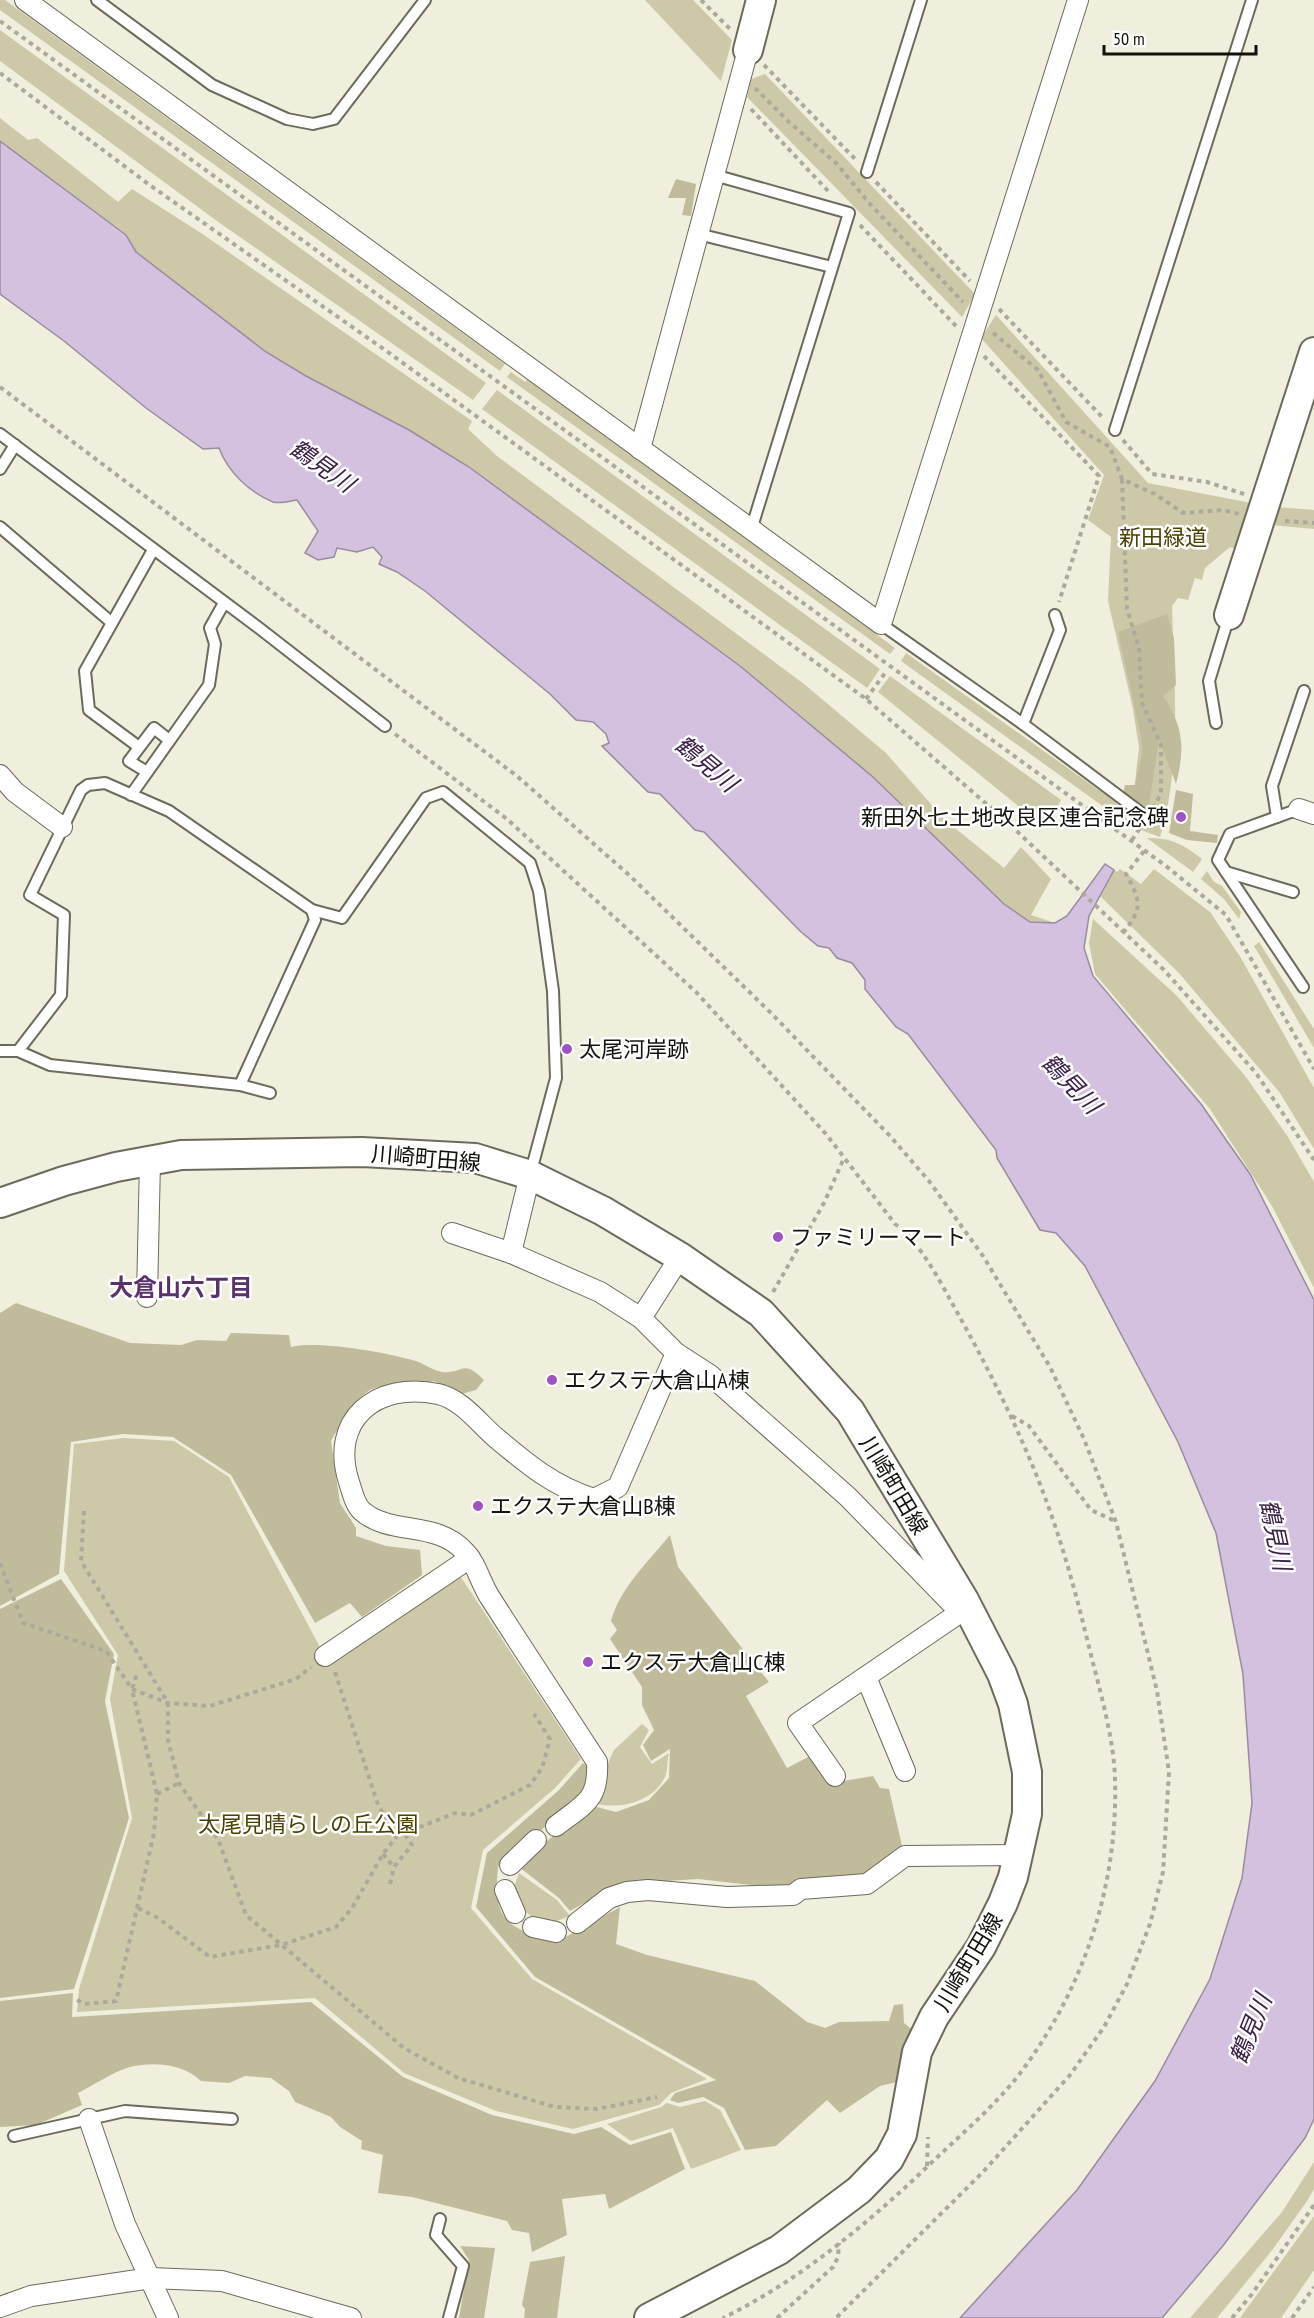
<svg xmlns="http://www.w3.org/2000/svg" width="1314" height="2318" viewBox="0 0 1314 2318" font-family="'PT Sans Narrow','Noto Sans JP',sans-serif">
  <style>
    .green { fill: #cdc8a7 }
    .forest { fill: #c0bc9b }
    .water { fill: #d3c1df; stroke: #998ca0; stroke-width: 1.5 }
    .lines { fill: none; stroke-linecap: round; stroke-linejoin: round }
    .lane-casing { stroke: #6c6a5a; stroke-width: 14 }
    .street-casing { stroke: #6c6a5a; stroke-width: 22 }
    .secondary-casing { stroke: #6c6a5a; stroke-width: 32 }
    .path { stroke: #aba99b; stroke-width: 4; stroke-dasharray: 4.5 4.5; stroke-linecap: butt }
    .lane { stroke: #fff; stroke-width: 10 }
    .street { stroke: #fff; stroke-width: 20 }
    .secondary { stroke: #fff; stroke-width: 28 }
    .poi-dot { fill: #9e52c4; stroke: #fff; stroke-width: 2 }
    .labels { text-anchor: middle; stroke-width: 5; stroke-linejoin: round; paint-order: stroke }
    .park-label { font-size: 22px; fill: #494003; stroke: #fff }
    .poi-label { font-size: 22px; fill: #13120c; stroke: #fff; text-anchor: start }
    .street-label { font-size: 22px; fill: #13120c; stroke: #fff }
    .water-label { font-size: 24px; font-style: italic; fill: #3c2249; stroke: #fff }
    .neighbourhood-label { font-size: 24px; font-weight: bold; fill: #58336b; stroke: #fff }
  </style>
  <rect width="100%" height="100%" fill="#f0eedc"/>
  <g class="green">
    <path d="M0,0H5L505,364L500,371L0,10Z"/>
    <path d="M645,0H693L732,40L721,81Z"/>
    <path d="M0,30L486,383L473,400L217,221L0,61Z"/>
    <path d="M765,74L975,294L962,317L747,97L751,79Z"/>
    <path d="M0,118L28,140L37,138L118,202L132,189L201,233L472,421L468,429L497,456L804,684L886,753L944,819L1004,868L1021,847L1051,879L1031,915L1055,923L1030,922L1004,904L873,777L740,666L469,467L409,430L306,376L266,352L136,252L126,234L0,141Z"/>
    <path d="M996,315L1148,483L1251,503L1238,550L1230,547L1205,568L1202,580L1195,578L1188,600L1178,598L1172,606C1174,683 1182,763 1160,837L1130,826L1139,747L1133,709L1108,601L1111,537L1088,520L1104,475L981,338Z"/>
    <path d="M511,372L525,382L529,378L895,648L890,654L507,377Z"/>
    <path d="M497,390L880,669L867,688L482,409Z"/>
    <path d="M1277,507L1314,510V529L1272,525Z"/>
    <path d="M906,653L1114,801L1124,812L1129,825L901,661Z"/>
    <path d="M890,676L1061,800L1051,818L1038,822L878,692Z"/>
    <path d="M1147,838C1173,838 1182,844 1202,859L1193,872Z"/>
    <path d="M1120,869L1141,884L1154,869L1210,912L1241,958L1314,1088V1149L1280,1093L1179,973L1100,896L1114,870L1117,872Z"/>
    <path d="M1207,871L1214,882L1222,886L1241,912L1239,919L1224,899L1201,879Z"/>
    <path d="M1093,919L1177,996L1246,1077L1288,1137L1314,1182V1288L1272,1206L1210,1109L1095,974L1089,943Z"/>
    <path d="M1259,942L1314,1029V1048L1254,946Z"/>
    <path d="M124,1438L174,1441L229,1477L322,1651L451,1562L581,1759L555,1788L483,1850L471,1908L532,1979L707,2079L671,2093L659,2105L573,2129L496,2111L404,2073L315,1998L77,2012L79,1989L132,1818L110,1699L118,1655L64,1571L74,1444Z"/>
    <path d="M642,1724L649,1730L640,1747L652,1764L669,1753C667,1760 668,1771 665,1777C653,1802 621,1809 598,1804L606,1768L614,1750Z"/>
    <path d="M519,1873L557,1900L570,1916L551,1923L536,1920L521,1908L514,1887Z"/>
    <path d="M705,2101L720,2110L741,2150L691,2169L673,2128L631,2141L607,2124L661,2107L667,2103L680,2107Z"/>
    <path d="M1314,2162V2189L1307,2201L1273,2249L1217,2318H1190L1282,2212Z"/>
    <path d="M1314,2216V2270L1281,2318H1240Z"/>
  </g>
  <g class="forest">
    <path d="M676,179L696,184L691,216L682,215L686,198H668Z"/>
    <path d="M1167,614L1174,638L1176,685L1163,696C1184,727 1185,749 1176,784L1159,740L1148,811L1123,793L1125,785H1135L1142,753L1141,736L1118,632Z"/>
    <path d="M1176,790L1193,794L1190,831L1218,835L1217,843L1187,840L1169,833Z"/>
    <path d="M16,1303L130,1343L181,1345L197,1340L226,1341L231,1333L289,1335L291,1347C319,1340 388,1353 416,1361C424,1364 434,1371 442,1372C464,1374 462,1358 484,1380L476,1390L461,1394L434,1381C418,1385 383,1384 372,1389C356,1396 340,1426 331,1441L340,1503L356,1528V1536L386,1546L420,1550L422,1575L362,1617L350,1603L315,1623L231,1475L173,1437L123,1434L71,1442L59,1574L0,1606V1313Z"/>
    <path d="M670,1535L678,1567L769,1682L746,1696L787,1768L812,1755L832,1783L873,1776L880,1788L889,1789L903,1850L863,1876L787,1889L698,1879L633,1883L588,1901L570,1911L559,1898L519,1867C536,1845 570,1826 593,1806L616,1812L649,1800L669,1778L670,1749L651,1761L643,1745L654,1730L642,1705V1687L610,1639L617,1630L611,1621C620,1588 648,1562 670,1535Z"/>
    <path d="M61,1579L114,1654L105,1701L129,1818L74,1989L0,1998V1609Z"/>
    <path d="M583,1763L594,1770L585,1796L514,1851L498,1867C493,1922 506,1926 555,1943L620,1907L616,1944L647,1955L755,1981L807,2022L825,2028L839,2022L889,2021L894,2005L903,2004L904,2023L915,2032L901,2081L880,2086L840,2113L827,2100L776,2146L745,2150L724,2108L703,2097L678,2103L670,2100L675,2093L716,2080L535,1977L476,1907L487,1853L559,1790Z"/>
    <path d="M73,1993L72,2017L311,2002L403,2077L492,2115L574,2134L601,2127L630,2145L671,2132L685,2169L609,2209L605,2194L562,2199L567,2235L532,2252L529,2233L512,2230L507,2221L412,2197L378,2193L383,2155L361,2149L362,2141L340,2127L331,2117L295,2102L289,2091L271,2078L245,2076L229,2083L201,2081C184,2064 154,2061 130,2067C113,2072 94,2085 78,2093L82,2105L36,2125L0,2127V2001Z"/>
    <path d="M460,2246L495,2248L484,2318H459L469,2260Z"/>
    <path d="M565,2256L557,2318H524L525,2309L522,2305L530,2262Z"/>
  </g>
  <path class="water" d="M0,141L126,235L136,252L266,352L306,376L409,430L469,467L740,666L873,777L1004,904L1030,922L1055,923L1067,916L1105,864L1114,870L1089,916L1084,948L1093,976L1201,1104L1250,1174L1314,1300V2119L1305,2138L1222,2247L1162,2318H960L1077,2190L1155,2081L1210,1979L1242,1878L1252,1803L1243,1674L1216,1533L1178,1442L1085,1266L1056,1233L1040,1230L997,1158L996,1150L908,1034L896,1027L865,989V980L852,963L837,958L829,948L818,946L800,931L704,832L695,830L660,794L648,792L602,746L609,743L606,734L593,722L576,720L550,694L425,591L397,572L379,564L382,557L373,547L357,552L337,548L334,557L318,560L305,553L318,531L297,500C290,501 280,504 273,502C249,492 228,472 219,448L203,449L146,408L64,341L0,294Z"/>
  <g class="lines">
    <g class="lane-casing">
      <g id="lane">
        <path d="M97,0L212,85L287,119L313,124L334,119L425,0"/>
        <path d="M867,172L921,0"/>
        <path d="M714,175L849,213L751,530"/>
        <path d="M698,234L832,267"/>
        <path d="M1115,430L1252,0"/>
        <path d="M0,434L259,628L385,726"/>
        <path d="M0,469L15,445"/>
        <path d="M0,527L111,622"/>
        <path d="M881,624L1023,724L1148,818"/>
        <path d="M1216,723L1209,681L1229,616"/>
        <path d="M1023,724L1060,630L1055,615"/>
        <path d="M139,747L89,710L85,671L153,550"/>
        <path d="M147,772L129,761L154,728L169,740"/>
        <path d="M131,795L209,685L215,644L210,628L224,603"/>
        <path d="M1299,809L1230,834L1218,860L1303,987"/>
        <path d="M1277,817L1272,786L1304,691"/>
        <path d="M1226,872L1293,892"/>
        <path d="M312,910L342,918L426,798L443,792L530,863L539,891L553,991L556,1078L530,1175"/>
        <path d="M0,1051H18L50,1065L240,1085L270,1093"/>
        <path d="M18,1051L61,995L64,915L30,895L81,790L88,785L105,783L169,811L312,910L315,920L240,1085"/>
        <path d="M14,2136L125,2111L232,2119"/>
        <path d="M440,2219L436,2235L463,2266L449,2318"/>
      </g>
    </g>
    <g class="street-casing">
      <g id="street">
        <path d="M25,0L881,624L1078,0"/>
        <path d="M640,449L748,50"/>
        <path d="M0,775L15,792L62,827"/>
        <path d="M1299,809L1314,814"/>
        <path d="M530,1175L511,1253L600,1292L641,1318L676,1353L710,1375L848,1497L962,1614"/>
        <path d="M452,1233L511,1253"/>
        <path d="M147,1297L150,1161"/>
        <path d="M641,1318L680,1257"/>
        <path d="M325,1656L470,1558"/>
        <path d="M866,1677L905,1771"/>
        <path d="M835,1776L798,1723L968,1607"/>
        <path d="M556,1826C584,1804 599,1801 597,1762C562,1708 526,1654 491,1599C481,1585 477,1564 465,1552C437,1520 390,1536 362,1511C355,1505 352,1491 349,1482C329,1420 376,1381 438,1394C461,1399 478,1422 495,1437C527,1464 553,1486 594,1499L618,1487L676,1353"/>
        <path d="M510,1865L536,1840"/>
        <path d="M505,1890L515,1913"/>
        <path d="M577,1923L609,1898L627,1892L648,1890L727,1897L793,1895L801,1889L867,1884L905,1856L1019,1855"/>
        <path d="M533,1927L556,1932"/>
        <path d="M89,2119L125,2224L168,2318"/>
        <path d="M0,2307L31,2296L151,2278L222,2281L351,2318"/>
      </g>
    </g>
    <g class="secondary-casing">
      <g id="secondary">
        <path d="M748,50L761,0"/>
        <path d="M1229,615L1314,352"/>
        <path d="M0,1203L64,1181L116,1167L181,1155L362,1152L475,1158L530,1175L603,1211L680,1257L761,1313L850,1411L964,1600L1002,1674L1013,1704L1027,1772V1814L1013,1877L1003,1903L981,1947L934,2017L917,2052L902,2134L889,2159L859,2190L779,2250L649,2318"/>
      </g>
    </g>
    <g class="path">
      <path d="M701,0L730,29"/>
      <path d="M0,21L1166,866L1226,915L1314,1069"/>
      <path d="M764,65L857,161"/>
      <path d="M0,73L151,186L385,350L866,699L1006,821L1164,970L1256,1073L1314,1160"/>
      <path d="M755,88L789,122L836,163L870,204L963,302"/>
      <path d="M751,109L828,191"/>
      <path d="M876,182L970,281"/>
      <path d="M860,225L956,326"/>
      <path d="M999,309L1104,419"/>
      <path d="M993,333L1038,370L1066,422L1110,447L1122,479L1155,494L1183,513L1223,510L1239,514"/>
      <path d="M984,356L1099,476L1059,602"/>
      <path d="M0,387L517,776L629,875L771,1013L890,1136L929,1181L983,1256L1050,1367L1084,1439L1116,1522L1157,1691L1169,1772L1163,1872L1150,1924L1127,1984L1104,2027L1070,2075L983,2172L836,2318"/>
      <path d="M1123,440L1152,474L1207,482L1244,494"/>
      <path d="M1122,479L1127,609L1139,648L1142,703L1161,745V793L1154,807"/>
      <path d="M1285,521L1314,523"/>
      <path d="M866,699L885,673"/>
      <path d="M395,734L507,819L696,992L826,1134L895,1224C920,1243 937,1276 952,1303C981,1355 1008,1407 1031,1462C1056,1521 1073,1581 1088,1643C1098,1684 1114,1737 1115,1779C1118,1883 1086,1983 1024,2068C997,2105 961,2134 928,2166C866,2225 800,2280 723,2318"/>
      <path d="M1132,840L1140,828"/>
      <path d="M1123,933C1143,908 1141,901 1126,874L1145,850"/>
      <path d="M773,1292L824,1203L844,1158"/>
      <path d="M1012,1416L1029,1426L1091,1510L1115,1521"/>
      <path d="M84,1511L81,1561L168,1703V1740L179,1783L218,1839L246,1915L404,2048L458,2078L555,2107L597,2109L657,2097"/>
      <path d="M0,1563L23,1623L106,1651L132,1689L168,1703L210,1706L296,1679L311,1667"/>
      <path d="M335,1672L378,1805L397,1836"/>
      <path d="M157,1794L179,1783"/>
      <path d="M383,1854L394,1867"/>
      <path d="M390,1884L394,1867L412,1845L404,1833"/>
      <path d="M138,1908L158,1918L210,1957L281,1945L336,1927L352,1908L383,1854L397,1836L455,1813L471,1815L530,1785L542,1768L550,1739L534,1714"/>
      <path d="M77,2000L85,2004L116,2001L154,1833L157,1794L132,1689L137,1673"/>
      <path d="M927,2166L928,2137"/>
      <path d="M777,2318L833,2267L838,2257L839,2243"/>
      <path d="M1232,2318L1252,2294L1314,2205"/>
      <path d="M1292,2318L1314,2287"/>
    </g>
    <use href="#lane" class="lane"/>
    <use href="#street" class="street"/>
    <use href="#secondary" class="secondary"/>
  </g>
  <g class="poi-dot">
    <circle cx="1181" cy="817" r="6"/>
    <circle cx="567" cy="1049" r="6"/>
    <circle cx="778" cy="1237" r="6"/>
    <circle cx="552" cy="1380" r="6"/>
    <circle cx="478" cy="1506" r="6"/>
    <circle cx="588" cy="1662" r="6"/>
  </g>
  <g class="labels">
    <g class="park-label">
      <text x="1163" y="545">新田緑道</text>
      <text x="308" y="1832">太尾見晴らしの丘公園</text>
    </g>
    <g class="poi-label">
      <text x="1169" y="825" text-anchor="end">新田外七土地改良区連合記念碑</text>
      <text x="579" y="1057">太尾河岸跡</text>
      <text x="790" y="1245">ファミリーマート</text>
      <text x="564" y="1388">エクステ大倉山A棟</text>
      <text x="490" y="1514">エクステ大倉山B棟</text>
      <text x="600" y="1670">エクステ大倉山C棟</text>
    </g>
    <g class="street-label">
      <text transform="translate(426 1158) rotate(5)" y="8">川崎町田線</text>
      <text transform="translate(894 1485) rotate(59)" y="8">川崎町田線</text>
      <text transform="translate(968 1962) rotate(-59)" y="8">川崎町田線</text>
    </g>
    <g class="water-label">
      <text transform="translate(322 466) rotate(35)" y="8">鶴見川</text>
      <text transform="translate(706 764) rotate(40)" y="8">鶴見川</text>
      <text transform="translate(1071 1084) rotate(46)" y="8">鶴見川</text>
      <text transform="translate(1275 1535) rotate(78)" y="8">鶴見川</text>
      <text transform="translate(1251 2029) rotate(-68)" y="8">鶴見川</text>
    </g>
    <g class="neighbourhood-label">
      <text x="181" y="1296">大倉山六丁目</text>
    </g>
  </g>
  <path d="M1104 45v9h152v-9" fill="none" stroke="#13120c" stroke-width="3"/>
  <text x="1113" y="45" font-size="18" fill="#13120c" stroke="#ffffff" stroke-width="4.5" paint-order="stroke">50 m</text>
</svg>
